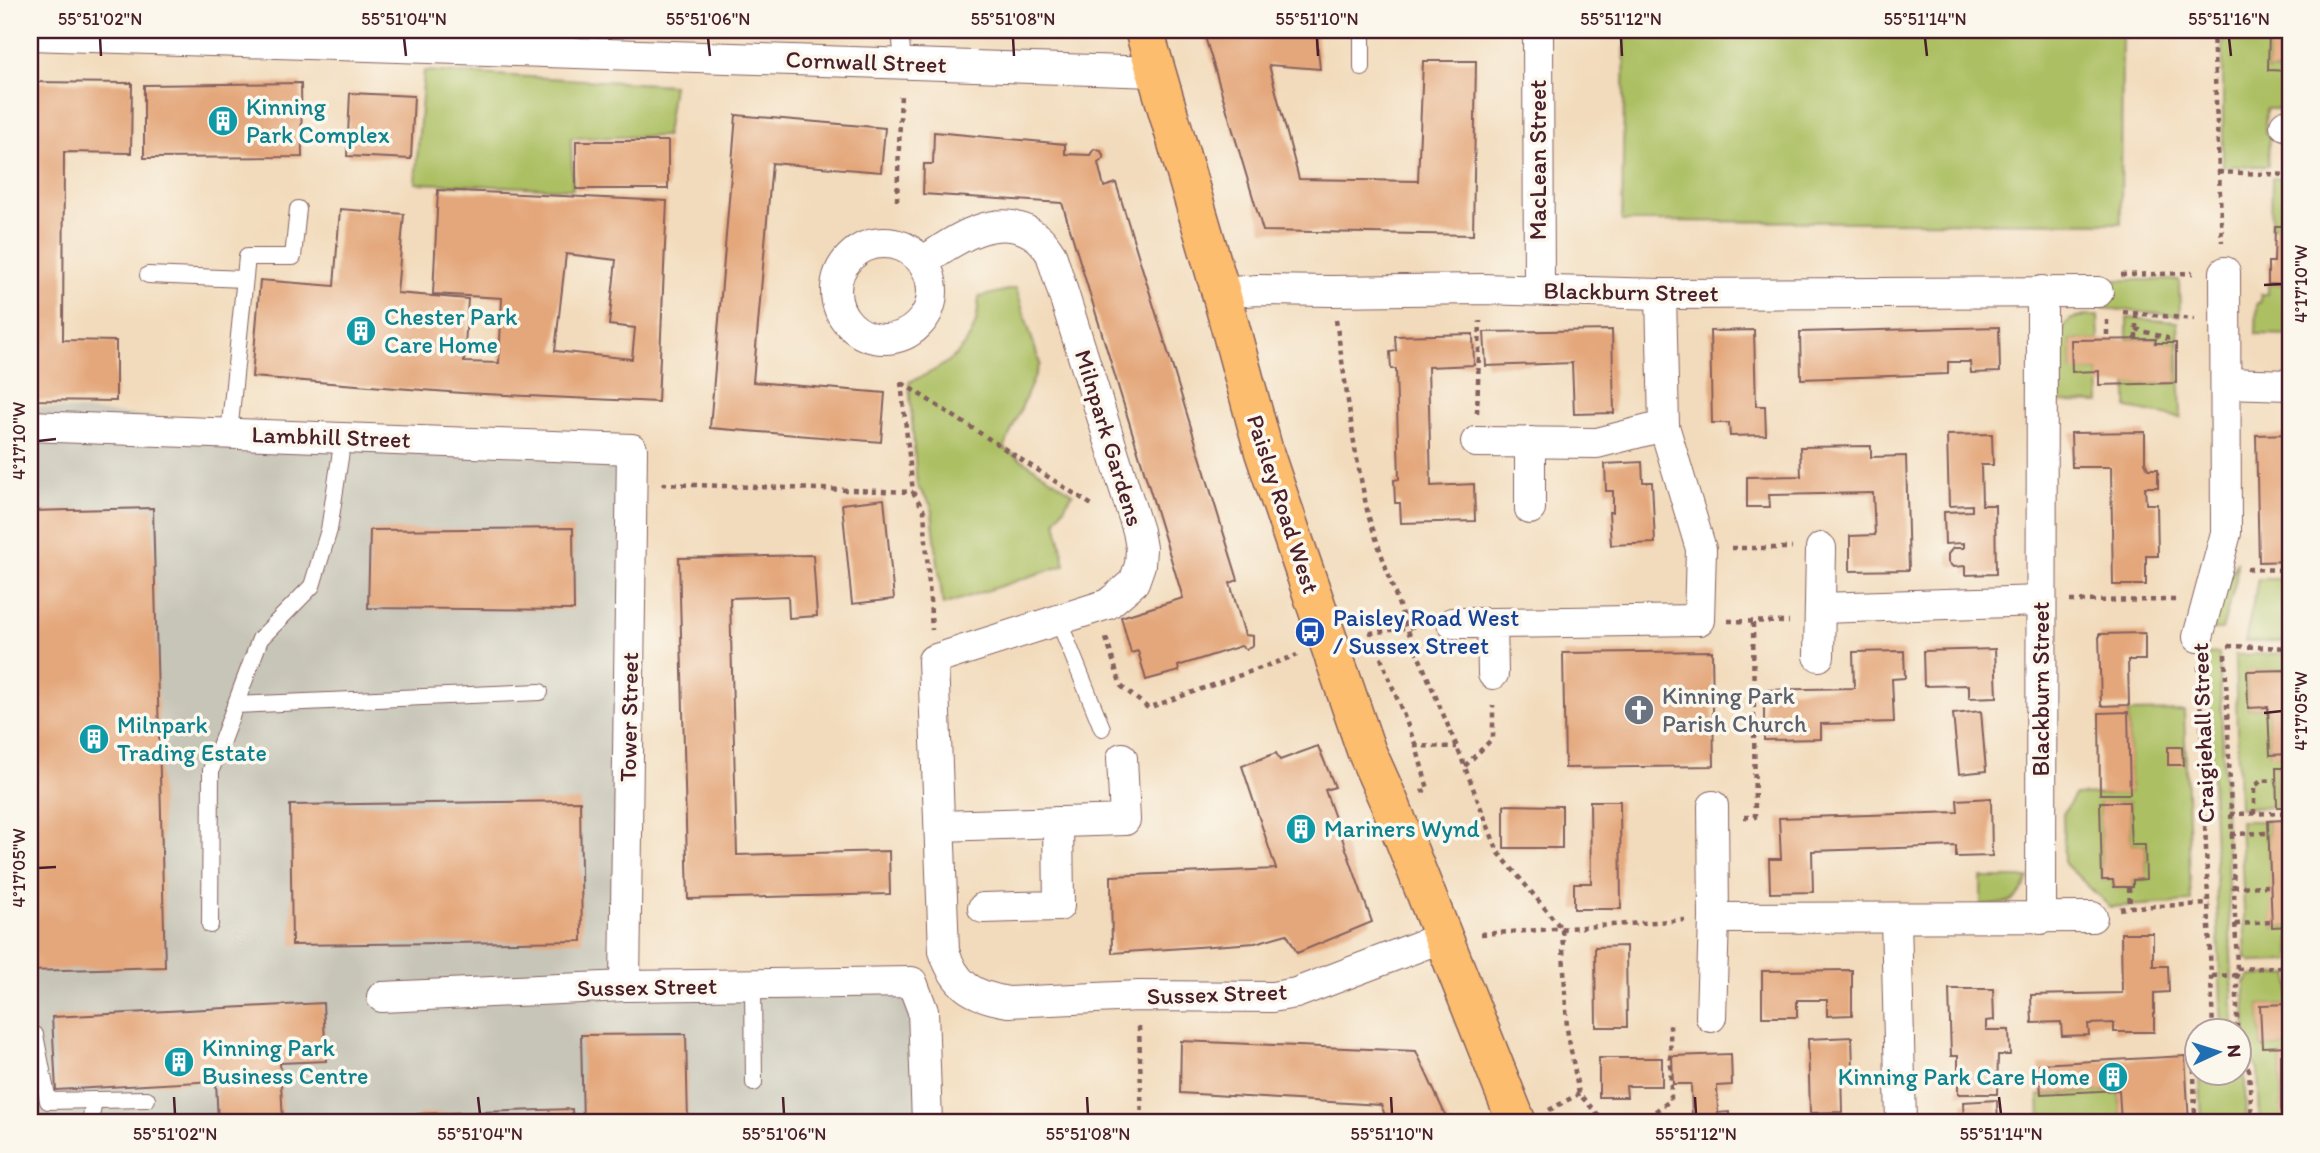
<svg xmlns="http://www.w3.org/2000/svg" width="2320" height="1153" viewBox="0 0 2320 1153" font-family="Itim,sans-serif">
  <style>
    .industrial { fill: #c7c5b8 }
    .green { fill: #acbf62; stroke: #7b6f46; stroke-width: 2; fill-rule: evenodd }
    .building { fill: #e4a77c; fill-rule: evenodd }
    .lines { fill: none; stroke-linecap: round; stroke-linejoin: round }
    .lane-casing { stroke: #85615e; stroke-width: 18 }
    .street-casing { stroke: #85615e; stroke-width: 32 }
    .primary-casing { stroke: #85615e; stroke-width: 41 }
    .path { stroke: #85615e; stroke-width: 4.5; stroke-dasharray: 5 5; stroke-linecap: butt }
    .lane { stroke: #fff; stroke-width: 16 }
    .street { stroke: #fff; stroke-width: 30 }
    .primary { stroke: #fcbd6e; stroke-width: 38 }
    .ticks { fill: none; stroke: #4a1f2b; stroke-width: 2.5 }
    .labels { text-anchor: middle; stroke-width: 7; stroke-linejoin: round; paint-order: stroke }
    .street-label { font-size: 24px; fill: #4a1f2b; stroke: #fbf7ec }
    .culture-label { font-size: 24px; fill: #0d838f; stroke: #fbf7ec; text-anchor: start }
    .transit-label { font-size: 24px; fill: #164399; stroke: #fbf7ec; text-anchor: start }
    .worship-label { font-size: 24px; fill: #5b616d; stroke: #fbf7ec; text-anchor: start }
    .neatline { fill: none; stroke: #4a1f2b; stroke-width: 2.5 }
    .ticks-label { font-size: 18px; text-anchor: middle; fill: #4a1f2b }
  </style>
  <rect width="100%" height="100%" fill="#fbf7ec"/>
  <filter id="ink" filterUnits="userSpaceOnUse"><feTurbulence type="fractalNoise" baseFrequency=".0143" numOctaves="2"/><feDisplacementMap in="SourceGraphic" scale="14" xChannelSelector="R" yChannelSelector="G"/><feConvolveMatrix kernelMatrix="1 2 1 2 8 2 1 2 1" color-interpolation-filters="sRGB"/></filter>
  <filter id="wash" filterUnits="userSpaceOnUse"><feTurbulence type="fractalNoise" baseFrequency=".00686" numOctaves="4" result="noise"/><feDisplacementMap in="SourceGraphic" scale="28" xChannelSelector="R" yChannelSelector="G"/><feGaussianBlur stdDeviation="1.57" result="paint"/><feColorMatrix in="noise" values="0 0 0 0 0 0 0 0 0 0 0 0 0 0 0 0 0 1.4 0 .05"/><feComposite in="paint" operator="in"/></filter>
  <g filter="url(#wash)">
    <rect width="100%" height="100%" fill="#f2dbbc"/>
    <path class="industrial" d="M30,406L634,458L625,984L927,986L922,1123H30Z"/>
    <g class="green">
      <path d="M1625,30H2122L2121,223L1622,221Z"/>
      <path d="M2223,30H2269L2268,70L2282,71V109H2266L2265,132L2269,136L2268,166H2223Z"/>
      <path d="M424,71L673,85L666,136L571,138L573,189L415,183Z"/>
      <path d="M2272,178H2290V227H2271Z"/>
      <path d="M2104,280H2179L2180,316L2102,308Z"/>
      <path d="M2268,284L2290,285V335L2256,334L2257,303H2260L2261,294H2268Z"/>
      <path d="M1016,288L1040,364L1004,448L1073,493L1056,520L1065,565L943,605L931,505L917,486L909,382C937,371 965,356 975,325C978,316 978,306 979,297Z"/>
      <path d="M2098,316L2099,340H2071L2072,371H2099L2100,403L2059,402C2059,383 2053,332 2070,320C2078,315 2089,316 2098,316Z"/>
      <path d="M2127,318L2178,322L2181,418L2127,408V384L2176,383L2175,343H2155V339H2127Z"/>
      <path d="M2237,561L2236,580L2222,630H2207Z"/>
      <path d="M2258,579H2290V642H2245Z"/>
      <path d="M2219,653L2234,1030H2222L2207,654Z"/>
      <path d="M2289,653V670L2247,672L2248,708L2268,707L2270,754H2290V768H2276L2277,807L2239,808L2235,655Z"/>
      <path d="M2184,711L2191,902L2110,907L2064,863L2063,814L2075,795L2130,793L2128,712ZM2129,802L2131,845H2145L2146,879L2133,880V886L2114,887L2113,880H2102L2100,803Z"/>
      <path d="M2240,821H2268L2273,927L2290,926V961L2253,962L2246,958Z"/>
      <path d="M1981,878H2028C2019,905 2006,903 1981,906Z"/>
      <path d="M2290,974V1004L2260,1005L2262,1047L2290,1046V1055L2281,1056V1123H2260L2258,1070L2246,1050L2245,983L2251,976Z"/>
      <path d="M2240,1068L2245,1077L2246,1123H2202L2200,1079L2211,1073L2240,1072Z"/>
      <path d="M2119,1090L2121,1123H2040L2039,1095Z"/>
    </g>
    <g id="blocks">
      <g class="building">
        <path d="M1203,30H1316L1320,69L1269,65L1299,179L1418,181L1423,61H1476L1473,235L1263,231Z"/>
        <path d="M2269,30H2290V71L2268,70Z"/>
        <path d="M30,82L132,83L131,153L64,152L63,340L116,341V401L30,400Z"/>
        <path d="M301,83L302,157L144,158V85Z"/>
        <path d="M350,93L414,96L411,159L347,156Z"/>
        <path d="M736,115L885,128L881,172L772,163L753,382L885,393L881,442L710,428Z"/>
        <path d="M934,132L1065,144V154L1090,155L1094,149L1101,151L1104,158L1098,163L1104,187L1116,183L1238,580L1230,583L1245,635L1253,636V645L1246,649L1241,646L1178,666L1179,671L1146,680L1138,651L1131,653L1121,617L1183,598L1062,203L923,194L924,164H933Z"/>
        <rect x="576" y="141" width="92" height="48"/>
        <path d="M438,190L667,201L658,402L462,393L252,377L260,280L334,286L340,209L404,214L397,293L468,299L464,362L499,363L502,298L433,294ZM566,254L616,260L609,325L635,328L632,359L555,351Z"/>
        <path d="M2275,226H2290V285L2268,284V262H2274Z"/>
        <path d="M1999,327L2000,372L1971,373L1970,362H1948V374L1801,379L1800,332Z"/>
        <path d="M1612,330L1614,413L1574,414L1572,363L1486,366L1484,332Z"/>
        <path d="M1754,330L1756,406H1765L1766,435L1730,436L1729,423H1712L1710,331Z"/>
        <path d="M1473,334L1474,365L1428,367L1431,486L1474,484L1475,521L1401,523L1400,503H1395L1394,480L1399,479L1396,369H1391L1390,352L1396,351L1395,336Z"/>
        <path d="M2156,339L2155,343H2176V383L2099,385V371L2072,372L2071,340Z"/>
        <path d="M2145,432V462L2148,469H2158V487H2145L2146,504H2157L2158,556H2146V585H2113L2111,467H2072L2071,433Z"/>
        <path d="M1992,434L1993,465H1981L1982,505H1995L1996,574L1965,575V566L1953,567L1948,562V554L1953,548H1964V543L1945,544L1944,512L1972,511V505L1949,506L1947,435Z"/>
        <path d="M2290,434V561L2259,562L2256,435Z"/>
        <path d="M1871,446V457L1906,456L1909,570L1850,571V536L1875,535L1873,493L1769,495L1770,507H1747V477L1801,476L1800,447Z"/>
        <path d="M1642,462L1643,482H1652L1655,543L1611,545L1609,512H1613V491H1606L1605,464Z"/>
        <path d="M884,499L894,599L852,604L842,504Z"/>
        <path d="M153,508L165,967L30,971V511Z"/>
        <path d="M573,528L574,610L368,608L370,530Z"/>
        <path d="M813,555L817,616L789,618L788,596L730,598L737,855L889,851L890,894L688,899L679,558Z"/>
        <path d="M2145,633V660H2128L2129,705L2101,706L2099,634Z"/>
        <path d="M1995,649L1997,697L1969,698V685L1924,686L1923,651Z"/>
        <path d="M1712,651L1714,766L1565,768L1563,653Z"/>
        <path d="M1904,651L1905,678L1892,679L1894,722L1821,724V739L1764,740V690L1854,688L1853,652Z"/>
        <path d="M2290,670V754L2270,755L2268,707L2248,708L2247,671Z"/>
        <path d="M1981,711L1986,771L1959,774L1953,714Z"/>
        <path d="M2128,712L2130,794H2100L2099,713Z"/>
        <path d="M1318,746L1335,787L1325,790L1372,922L1297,953L1287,934L1255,943L1112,953L1111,876L1276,869L1242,766L1276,753L1280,760Z"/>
        <path d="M2168,747H2182L2183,765H2168Z"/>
        <path d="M2276,768H2290V926L2272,927L2268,821L2283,820V807H2277Z"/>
        <path d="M1991,798L1992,856L1956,857V846L1812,851L1813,892L1770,893L1769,859H1781L1779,818L1958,812L1957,800Z"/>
        <path d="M580,801L582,941L292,945L290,805Z"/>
        <path d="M1590,801H1620L1621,909H1574V883H1591Z"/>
        <path d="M2100,802H2129L2131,845H2145L2146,879L2133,880V887H2114L2113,880H2102Z"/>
        <path d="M1504,805L1562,806V848H1504Z"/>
        <path d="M2121,933H2153V966H2168L2169,992L2154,993V1032H2114V1023L2088,1024L2089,1035L2062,1036L2061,1022L2032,1023L2031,995L2122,993Z"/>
        <path d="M1626,946L1627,1027H1596L1595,947Z"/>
        <path d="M1852,970V1015L1827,1016V1000H1797V1017H1762V971Z"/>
        <path d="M1949,989H1993L1994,1020L1986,1021V1030H2009L2010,1055H1998L1997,1094H1958V1056H1951Z"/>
        <path d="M323,1003L326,1061L280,1063L283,1123H218L216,1081L56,1090L52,1017Z"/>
        <path d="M2290,1004V1046L2262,1047L2260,1005Z"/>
        <path d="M686,1034L688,1123H583L581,1035Z"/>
        <path d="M1852,1037L1853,1069H1841L1842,1112L1810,1113L1808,1039Z"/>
        <path d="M1181,1041L1416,1051L1449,1123H1388L1381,1105L1180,1093Z"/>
        <path d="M1731,1054L1732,1085L1717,1086L1718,1113L1729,1112V1123H1678V1117H1692L1691,1084H1673L1672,1056Z"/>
        <rect x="2281" y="1055" width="9" height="68"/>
        <path d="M2185,1056L2189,1123H2121L2119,1090L2041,1094L2039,1064Z"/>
        <path d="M1599,1058H1662V1086H1626L1627,1097H1599Z"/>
        <path d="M1997,1100L1998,1123H1964L1963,1102Z"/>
        <path d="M572,1109L573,1123H418V1114Z"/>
        <rect x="1810" y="1120" width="32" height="3"/>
      </g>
    </g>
  </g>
  <g filter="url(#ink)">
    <use href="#blocks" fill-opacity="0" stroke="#85615e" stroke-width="2"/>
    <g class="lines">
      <g class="lane-casing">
        <g id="lane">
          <path d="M900,30L903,63"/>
          <path d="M1362,30V68"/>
          <path d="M148,275L244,279"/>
          <path d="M229,434L247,257H293L298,209"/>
          <path d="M1058,619L1102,728"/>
          <path d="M235,705L540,692"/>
          <path d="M210,925L211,770L260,639L312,586L329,530L343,438"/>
          <path d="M753,985L754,1083"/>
          <path d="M30,1034L35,1035L48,1101L147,1099"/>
          <path d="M90,1123L94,1100"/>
        </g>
      </g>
      <g class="street-casing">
        <g id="street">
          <path d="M1538,30L1539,290"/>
          <path d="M30,35L1156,72"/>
          <path d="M2285,125H2290"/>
          <circle cx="884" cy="291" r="48"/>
          <path d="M923,262C953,240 1000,208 1037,237C1043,241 1047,248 1051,254L1138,531L1141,548L1140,565L1134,582L1108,604L933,660L944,951C955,986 973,996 1008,1002L1139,996L1272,997L1296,993L1443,937"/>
          <path d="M1221,293L1258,290L1331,291L1481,289L1661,294L2098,292"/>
          <path d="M2226,383L2290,385"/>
          <path d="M30,426L632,449L625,986"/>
          <path d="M1476,442L1597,443L1664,426"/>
          <path d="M1530,509V442"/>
          <path d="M1820,608L2041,601"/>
          <path d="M1452,623H1492"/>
          <path d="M2198,637L2226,533L2225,272"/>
          <path d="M1819,656L1821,548"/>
          <path d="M1493,674L1492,623L1699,620L1701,549L1664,426L1661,294"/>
          <path d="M940,826L1125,820L1122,758"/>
          <path d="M983,908L1059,906L1058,822"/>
          <path d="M1714,918L2092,917"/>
          <path d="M1896,918L1901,1123"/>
          <path d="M2041,919L2042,291"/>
          <path d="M382,997L625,986L912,982L923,1011L927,1123"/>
          <path d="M1711,1017L1714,918L1713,806"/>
        </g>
      </g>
      <g class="primary-casing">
        <path id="primary" d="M1144,30L1221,293L1264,452L1295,544L1366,750L1391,806L1517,1123"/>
      </g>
      <g class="path">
        <path d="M2213,30L2222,242"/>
        <path d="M2218,172L2290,175"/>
        <path d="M897,201L901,93"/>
        <path d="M2121,275L2193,273"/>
        <path d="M2123,312L2194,319"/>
        <path d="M2136,314V339"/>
        <path d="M1336,320L1355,449L1368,515L1406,626L1457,747L1498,852L1562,929L1567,1029L1579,1094L1606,1123"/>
        <path d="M2107,320V340"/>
        <path d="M2136,329L2167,338V343"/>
        <path d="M901,382L913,492L924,511L932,630"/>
        <path d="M902,383L1092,505"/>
        <path d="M1477,413L1480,321"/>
        <path d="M662,484L913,492"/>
        <path d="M1731,548H1792"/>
        <path d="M2249,571V569L2290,570"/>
        <path d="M2070,601L2177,600"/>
        <path d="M1728,621L1789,622"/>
        <path d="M1106,638L1121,686L1148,708L1297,655"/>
        <path d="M2228,646L2290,648"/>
        <path d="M2225,654L2237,969V1030"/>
        <path d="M2199,666L2213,1030"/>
        <path d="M1416,746L1371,633L1423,625"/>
        <path d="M1465,766L1493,738V705"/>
        <path d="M1421,792L1428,789L1416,746L1457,747"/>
        <path d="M2230,814L2283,813"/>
        <path d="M2254,814V787L2261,781L2276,780"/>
        <path d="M1744,817H1755L1753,622"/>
        <path d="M2231,834L2268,833"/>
        <path d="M2129,887L2130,907"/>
        <path d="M2233,887L2270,886"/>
        <path d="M2120,909L2130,907L2210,904"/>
        <path d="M2235,924L2272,922"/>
        <path d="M1481,934L1685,920"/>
        <path d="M2237,969L2290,967"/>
        <path d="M2212,976L2237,975"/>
        <path d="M1139,1026L1142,1123"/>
        <path d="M2240,1049L2249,1070L2252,1123"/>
        <path d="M1549,1110L1579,1094"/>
        <path d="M1639,1123L1671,1100L1670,1023"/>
        <path d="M2195,1123L2194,1069L2198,1067"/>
      </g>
      <use href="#lane" class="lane"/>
      <use href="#street" class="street"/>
      <use href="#primary" class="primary"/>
    </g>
  </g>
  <path class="ticks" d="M100,38L101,56M404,38L406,56M708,38L710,56M1013,38L1014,56M1317,38L1318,56M1621,38L1622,56M1925,38L1927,56M2229,38L2231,56M2264,285L2282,284M38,441L56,439M2264,713L2282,711M38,868L56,867M174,1097L175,1114M478,1097L480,1114M783,1097L784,1114M1087,1097L1088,1114M1391,1097L1392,1114M1695,1097L1696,1114M1999,1097L2001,1114"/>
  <defs>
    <g id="building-disc" transform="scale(1.575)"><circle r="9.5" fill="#0f9aa8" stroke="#fbf7ec"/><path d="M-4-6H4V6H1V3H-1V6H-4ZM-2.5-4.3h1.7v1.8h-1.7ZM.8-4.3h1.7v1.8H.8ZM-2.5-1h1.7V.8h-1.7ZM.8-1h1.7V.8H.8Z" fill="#fff"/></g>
    <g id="bus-disc" transform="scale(1.575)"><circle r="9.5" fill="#1a4fb4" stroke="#fbf7ec"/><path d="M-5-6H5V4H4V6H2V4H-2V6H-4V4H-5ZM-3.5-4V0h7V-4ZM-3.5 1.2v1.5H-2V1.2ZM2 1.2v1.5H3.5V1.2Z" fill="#fff"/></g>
    <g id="church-disc" transform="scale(1.575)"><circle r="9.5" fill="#6b7280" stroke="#fbf7ec"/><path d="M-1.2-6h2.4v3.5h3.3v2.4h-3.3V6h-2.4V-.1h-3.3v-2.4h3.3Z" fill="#fff"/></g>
  </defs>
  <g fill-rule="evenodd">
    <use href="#building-disc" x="223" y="121"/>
    <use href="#building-disc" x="361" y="331"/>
    <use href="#bus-disc" x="1310" y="632"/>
    <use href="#church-disc" x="1639" y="710"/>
    <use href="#building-disc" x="94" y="739"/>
    <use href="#building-disc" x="1301" y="829"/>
    <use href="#building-disc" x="179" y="1062"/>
    <use href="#building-disc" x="2113" y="1077"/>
  </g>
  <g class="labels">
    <g class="street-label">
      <text transform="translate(866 62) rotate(2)" y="8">Cornwall Street</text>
      <text transform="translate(1538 160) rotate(-90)" y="8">MacLean Street</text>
      <text transform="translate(1631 292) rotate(1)" y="8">Blackburn Street</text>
      <text transform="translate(331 437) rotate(2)" y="8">Lambhill Street</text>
      <text transform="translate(1109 438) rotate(73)" y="8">Milnpark Gardens</text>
      <text transform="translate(1283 504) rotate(72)" y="8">Paisley Road West</text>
      <text transform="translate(2041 689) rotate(-90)" y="8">Blackburn Street</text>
      <text transform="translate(629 717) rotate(-89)" y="8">Tower Street</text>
      <text transform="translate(2203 733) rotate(-92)" y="8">Craigiehall Street</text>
      <text transform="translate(647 987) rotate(-1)" y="8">Sussex Street</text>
      <text transform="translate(1217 994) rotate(-2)" y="8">Sussex Street</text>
    </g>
    <g class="culture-label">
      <text x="246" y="115">Kinning<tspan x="246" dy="28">Park Complex</tspan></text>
      <text x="384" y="325">Chester Park<tspan x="384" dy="28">Care Home</tspan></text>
      <text x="117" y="733">Milnpark<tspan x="117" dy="28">Trading Estate</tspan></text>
      <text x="1324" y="837">Mariners Wynd</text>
      <text x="202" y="1056">Kinning Park<tspan x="202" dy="28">Business Centre</tspan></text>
      <text x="2090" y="1085" text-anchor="end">Kinning Park Care Home</text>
    </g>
    <g class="transit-label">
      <text x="1333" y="626">Paisley Road West<tspan x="1333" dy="28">/ Sussex Street</tspan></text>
    </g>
    <g class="worship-label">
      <text x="1662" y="704">Kinning Park<tspan x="1662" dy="28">Parish Church</tspan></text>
    </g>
  </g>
  <rect width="2320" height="1153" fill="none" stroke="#fbf7ec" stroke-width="77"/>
  <g transform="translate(2218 1052) rotate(86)"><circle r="33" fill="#fbf7ec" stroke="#b4a19f" stroke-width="2"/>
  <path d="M0-5L12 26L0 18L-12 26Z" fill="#1f6fb2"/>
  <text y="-10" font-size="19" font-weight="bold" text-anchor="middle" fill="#4a1f2b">N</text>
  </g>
  <rect x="38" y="38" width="2244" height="1076" class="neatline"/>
  <g class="ticks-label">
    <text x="100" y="25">55°51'02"N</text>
    <text x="404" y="25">55°51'04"N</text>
    <text x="708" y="25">55°51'06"N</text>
    <text x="1013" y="25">55°51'08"N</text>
    <text x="1317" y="25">55°51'10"N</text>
    <text x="1621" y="25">55°51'12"N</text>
    <text x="1925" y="25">55°51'14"N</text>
    <text x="2229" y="25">55°51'16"N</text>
    <text transform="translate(2301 284) rotate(-90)" y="6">4°17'10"W</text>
    <text transform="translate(19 441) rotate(-90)" y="6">4°17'10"W</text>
    <text transform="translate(2301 711) rotate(-90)" y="6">4°17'05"W</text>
    <text transform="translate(19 868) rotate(-90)" y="6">4°17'05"W</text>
    <text x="175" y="1140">55°51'02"N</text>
    <text x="480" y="1140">55°51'04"N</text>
    <text x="784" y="1140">55°51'06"N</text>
    <text x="1088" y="1140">55°51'08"N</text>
    <text x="1392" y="1140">55°51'10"N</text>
    <text x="1696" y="1140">55°51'12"N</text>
    <text x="2001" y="1140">55°51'14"N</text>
  </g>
</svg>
